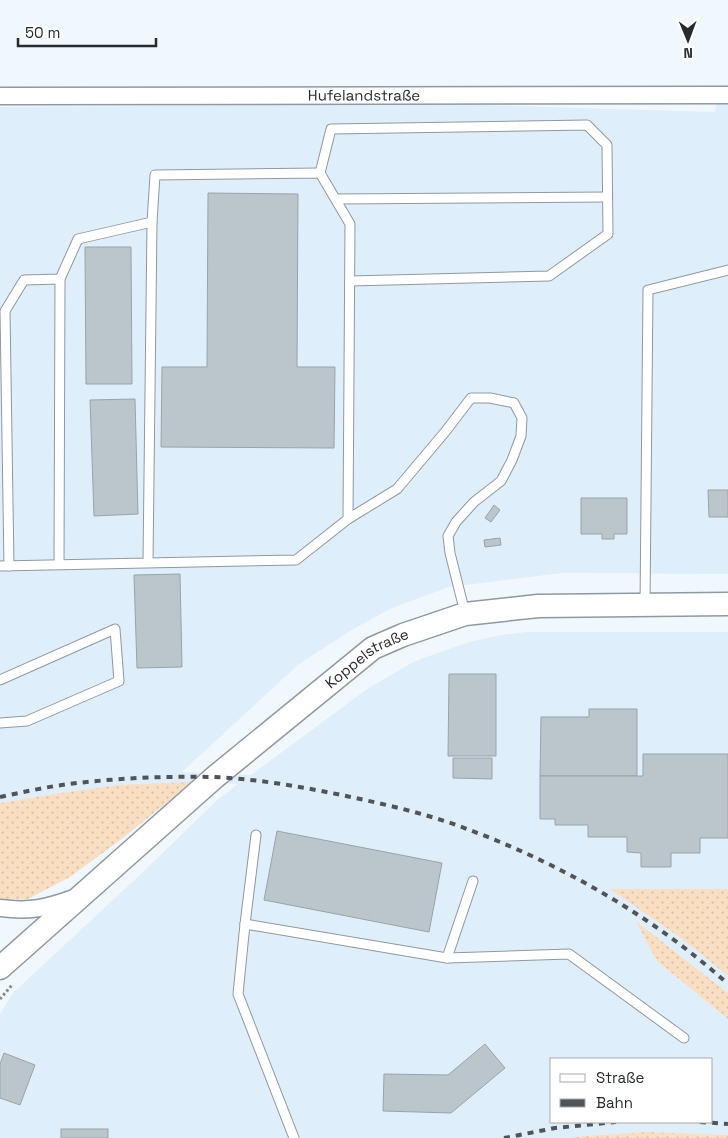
<svg xmlns="http://www.w3.org/2000/svg" width="728" height="1138" viewBox="0 0 728 1138" font-family="'Space Grotesk',sans-serif">
  <style>
    .built { fill: #deeffb; fill-rule: evenodd }
    .grass { fill: url(#grass-dots) }
    .building { fill: #bbc5cc; stroke: #99a3a9 }
    .lines { fill: none; stroke-linecap: round; stroke-linejoin: round }
    .lane-casing { stroke: #8f999f; stroke-width: 11 }
    .street-casing { stroke: #8f999f; stroke-width: 19 }
    .secondary-casing { stroke: #8f999f; stroke-width: 25 }
    .path { stroke: #848a8e; stroke-width: 3; stroke-dasharray: 2.5 2.5; stroke-linecap: butt }
    .lane { stroke: #fff; stroke-width: 9 }
    .street { stroke: #fff; stroke-width: 16 }
    .secondary { stroke: #fff; stroke-width: 22 }
    .rail { stroke: #505457; stroke-width: 4; stroke-dasharray: 6 6; stroke-linecap: butt }
    .labels { text-anchor: middle; stroke-width: 4; stroke-linejoin: round; paint-order: stroke }
    .street-label { font-size: 15px; fill: #272b2d; stroke: #fff }
  </style>
  <defs>
    <pattern id="grass-dots" width="8" height="8" patternUnits="userSpaceOnUse" patternTransform="scale(1.25)"><rect width="8" height="8" fill="#f9dec2"/><path d="M2 2h.1M6 6h.1" fill="none" stroke="#d5bfa7" stroke-width="1.8" stroke-linecap="round"/></pattern>
  </defs>
  <rect width="100%" height="100%" fill="#f0f8fe"/>
  <path class="built" d="M448,104L715,112L716,104H728V574L563,573L449,587L392,608L355,628L299,664L182,772L251,775L367,689L415,661L469,642L501,635L527,632H728V889H612L681,938L728,976V993L638,922L657,961L728,1019V1135L647,1132L584,1136L570,1138H0V1014L13,993L144,871L216,801L238,784L192,782L54,794L0,803V107ZM552,1059H712V1122H552Z"/>
  <g class="grass">
    <path d="M192,782L123,838L70,877L28,899H0V803L54,794L118,785Z"/>
    <path d="M610,889H728V976L681,938Z"/>
    <path d="M636,921L728,993V1019L657,961Z"/>
    <path d="M647,1132L728,1135V1138H570L584,1136Z"/>
  </g>
  <g class="building">
    <path d="M208,193L298,194L297,367H335L334,448L161,447L162,367H207Z"/>
    <path d="M85,247H131L132,384H86Z"/>
    <path d="M135,399L138,514L94,516L90,400Z"/>
    <path d="M708,490H728V517H709Z"/>
    <path d="M581,498H627V534H614V539H602V534H581Z"/>
    <path d="M494,505L500,510L491,522L485,518Z"/>
    <path d="M500,538L501,545L485,547L484,540Z"/>
    <path d="M180,574L182,667L137,668L134,575Z"/>
    <path d="M449,674H496V756H448Z"/>
    <path d="M589,709H637V776H540L541,717H589Z"/>
    <path d="M643,754H728V838H700V853H671V867H641V853L627,852V837H588V825H555V819H540V776H643Z"/>
    <path d="M453,758H492V779L453,778Z"/>
    <path d="M277,831L442,863L429,932L264,900Z"/>
    <path d="M485,1044L505,1068L451,1113L383,1111L384,1074L448,1075Z"/>
    <path d="M4,1053L35,1065L20,1105L0,1098V1064Z"/>
    <rect x="61" y="1129" width="47" height="9"/>
  </g>
  <g class="lines">
    <g class="lane-casing">
      <g id="lane">
        <path d="M320,173L331,129L587,125L607,145L608,234L549,276L350,281"/>
        <path d="M336,199L607,197"/>
        <path d="M348,519L397,489L445,432L471,398H490L514,403L522,418L521,436L512,460L501,481L474,502L456,522L448,536L450,553L465,613"/>
        <path d="M59,564L60,279"/>
        <path d="M0,566L296,560L348,519L350,224L320,173L155,175L152,222L148,562"/>
        <path d="M9,566L5,311L24,280L60,279L78,239L152,222"/>
        <path d="M645,605L648,290L728,270"/>
        <path d="M0,680L115,629L119,681L27,721L0,723"/>
        <path d="M256,835L245,924L238,994L294,1138"/>
        <path d="M245,924L447,958L473,881"/>
        <path d="M447,958L569,954L684,1038"/>
      </g>
    </g>
    <g class="street-casing">
      <g id="street">
        <path id="s1" d="M0,96L728,95"/>
        <path d="M0,908C30,912 46,908 74,898"/>
      </g>
    </g>
    <g class="secondary-casing">
      <g id="secondary">
        <path id="s2" d="M0,968L215,777L373,648L403,635L465,614L538,606L728,604"/>
      </g>
    </g>
    <path class="path" d="M0,999L12,985"/>
    <use href="#lane" class="lane"/>
    <use href="#street" class="street"/>
    <use href="#secondary" class="secondary"/>
    <g class="rail">
      <path d="M0,797C23,792 46,787 69,784C117,778 166,776 214,777C258,779 303,787 346,796C384,804 423,813 459,826C558,862 650,914 728,984"/>
      <path d="M700,1122L728,1124"/>
      <path d="M504,1138L555,1128L616,1122"/>
    </g>
  </g>
  <g class="labels">
    <g class="street-label">
      <text dy="5" stroke="none"><textPath href="#s1" startOffset="364">Hufelandstraße</textPath></text>
      <text dy="5" stroke="none"><textPath href="#s2" startOffset="481">Koppelstraße</textPath></text>
    </g>
  </g>
  <rect x="550" y="1058" width="162" height="65" fill="#ffffff" stroke="#a9aaab"/>
  <rect x="560" y="1074" width="25" height="8" fill="#ffffff" stroke="#a9aaab"/>
  <text x="596" y="1083" font-size="15" fill="#272b2d">Straße</text>
  <rect x="560" y="1099" width="25" height="8" fill="#505457" stroke="#a9aaab"/>
  <text x="596" y="1108" font-size="15" fill="#272b2d">Bahn</text>
  <g transform="translate(688 40) rotate(179)" stroke="#ffffff" stroke-width="4" paint-order="stroke">
  <path d="M0-4L9 19L0 12L-9 19Z" fill="#272b2d"/>
  <text y="-8" font-size="14" font-weight="bold" text-anchor="middle" fill="#272b2d">N</text>
  </g>
  <path d="M18 38v8h138v-8" fill="none" stroke="#272b2d" stroke-width="2.5"/>
  <text x="25" y="38" font-size="15" fill="#272b2d" stroke="#ffffff" stroke-width="4" paint-order="stroke">50 m</text>
</svg>
